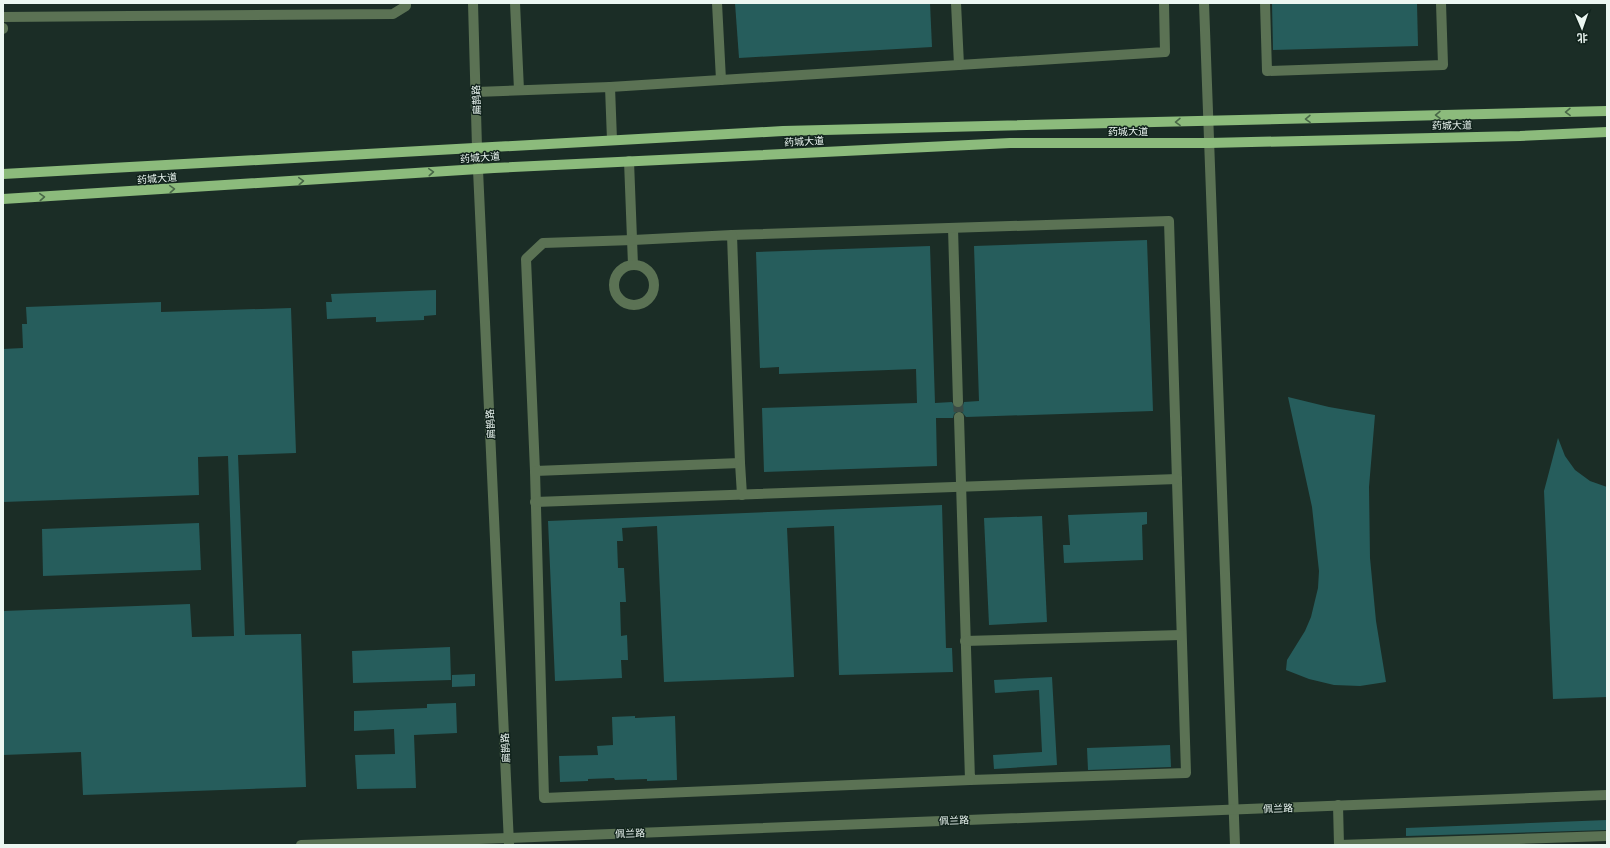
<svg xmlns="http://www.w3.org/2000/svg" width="1610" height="848" viewBox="0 0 1610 848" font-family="'PT Sans Narrow','Noto Sans SC',sans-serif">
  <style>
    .building { fill: #265d5c }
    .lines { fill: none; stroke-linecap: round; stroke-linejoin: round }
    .minor-tunnel { stroke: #3a4b45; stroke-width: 10; stroke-dasharray: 10 5; stroke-linecap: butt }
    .minor { stroke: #5b7254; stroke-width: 10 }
    .major { stroke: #8cbb7c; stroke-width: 10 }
    .oneway { stroke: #486747 }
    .labels { text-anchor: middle; stroke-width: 3; stroke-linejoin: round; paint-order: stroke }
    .street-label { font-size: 10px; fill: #ecf7f2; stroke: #11231c }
  </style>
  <rect width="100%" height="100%" fill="#1b2d26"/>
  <g class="building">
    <path d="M735,3H930L932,47L739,58Z"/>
    <path d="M1272,3H1417L1418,46L1273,50Z"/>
    <path d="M1147,240L1153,411L966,417L962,412L958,411L954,414L953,418H936L937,466L764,472L762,408L917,403L916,369L779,374V367L760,368L756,252L930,246L935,403L952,402L955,407L959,408L963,405L964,402L979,401L974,246Z"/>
    <path d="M436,290V315L424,316V320L376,322V317L327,319L326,302H332L331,294Z"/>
    <path d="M161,302V312L291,308L296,453L238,455L245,635L301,634L306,787L83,795L81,752L3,755V611L190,604L192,637L234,636L228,456L198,457L199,495L3,502V349L23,348L22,324H27L26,307Z"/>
    <path d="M1288,397L1329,407L1375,415L1369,487L1370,558L1376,621L1386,682L1360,686L1334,685L1309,679L1286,670L1287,660L1305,631L1311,617L1318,588L1319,571L1312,507Z"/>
    <path d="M1558,438L1565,456L1575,470L1590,481L1607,487V697L1553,699L1544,491Z"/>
    <path d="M942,505L946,648H952L953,672L839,675L834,526L787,528L794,677L664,682L657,526L622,528L623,541H617L618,568H624L626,602H620L621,636L627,635L628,660H621L622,678L555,681L548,521Z"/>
    <path d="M1147,512V524L1142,525L1143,560L1064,563L1063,545H1070L1068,515Z"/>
    <path d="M1042,516L1047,622L989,625L984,518Z"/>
    <path d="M199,523L201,570L43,576L42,529Z"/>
    <path d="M450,647L451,680L353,683L352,651Z"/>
    <path d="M475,674V686L452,687V675Z"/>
    <path d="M1052,677L1057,765L994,769L993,755L1042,752L1039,690L995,693L994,680Z"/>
    <path d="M456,703L457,733L414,735L416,788L357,789L355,755L395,754L394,729L354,731V711L427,708V704Z"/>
    <path d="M635,716V718L675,716L677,780L647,781V779L615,780L614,778L588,779V781L560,782L559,756L598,755L597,746L613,745L612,717Z"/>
    <path d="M1170,745L1171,767L1088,770L1087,748Z"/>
    <path d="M1607,820V830L1406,836V828Z"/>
  </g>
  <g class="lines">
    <path class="minor-tunnel" d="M958,402L959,417"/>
    <g class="minor">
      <path d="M473,3L477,148L509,844"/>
      <path d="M515,3L519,90"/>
      <path d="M717,3L721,80"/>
      <path d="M956,3L959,65"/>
      <path d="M1204,3L1235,845"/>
      <path d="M1265,3L1267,71L1443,65L1441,3"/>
      <path d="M3,17L393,14L406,6V3"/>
      <path d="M3,28V29"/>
      <path d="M610,87L1165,52L1164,3"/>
      <path d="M476,92L610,87L612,140"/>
      <path d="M629,161L633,265"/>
      <path d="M953,228L958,402"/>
      <path d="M732,235L1169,221L1186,773L970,780L959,417"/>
      <path d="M732,235L740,463L535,471L526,259L543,243L633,240Z"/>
      <circle cx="634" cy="285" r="20"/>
      <path d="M740,463L742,495"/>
      <path d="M535,471L544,798L970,780"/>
      <path d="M535,502L1177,479"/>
      <path d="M965,641L1181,635"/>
      <path d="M1338,805L1339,845"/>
      <path d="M301,845L509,838L1607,795"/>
      <path d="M1339,845L1607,836"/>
    </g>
    <g class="major">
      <path d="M3,174L783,131L1607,111"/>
      <path d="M3,199L494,168L1010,143H1209L1520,136L1607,132"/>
    </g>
  </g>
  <defs><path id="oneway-chevron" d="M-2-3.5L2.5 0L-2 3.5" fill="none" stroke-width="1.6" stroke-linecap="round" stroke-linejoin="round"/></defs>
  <g class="oneway">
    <use href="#oneway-chevron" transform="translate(1568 112) rotate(179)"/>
    <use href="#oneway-chevron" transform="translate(1438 115) rotate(179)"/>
    <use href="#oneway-chevron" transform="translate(1308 119) rotate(179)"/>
    <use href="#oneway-chevron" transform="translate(1178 122) rotate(179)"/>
    <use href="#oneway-chevron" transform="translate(431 172) rotate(-4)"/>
    <use href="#oneway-chevron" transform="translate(301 181) rotate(-4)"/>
    <use href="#oneway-chevron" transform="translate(172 189) rotate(-4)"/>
    <use href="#oneway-chevron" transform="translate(42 197) rotate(-4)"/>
  </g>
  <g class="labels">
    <g class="street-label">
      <text transform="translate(476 100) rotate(-92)" y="4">扁鹊路</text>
      <text transform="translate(1452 125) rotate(-1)" y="4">药城大道</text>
      <text x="1128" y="135">药城大道</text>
      <text transform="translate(804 141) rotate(-3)" y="4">药城大道</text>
      <text transform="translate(480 157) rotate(-4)" y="4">药城大道</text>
      <text transform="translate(157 178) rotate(-4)" y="4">药城大道</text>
      <text transform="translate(490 424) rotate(-93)" y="4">扁鹊路</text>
      <text transform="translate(505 748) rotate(-93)" y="4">扁鹊路</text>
      <text transform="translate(1278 808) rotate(-2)" y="4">佩兰路</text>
      <text transform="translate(954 820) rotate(-2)" y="4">佩兰路</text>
      <text transform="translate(630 833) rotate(-2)" y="4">佩兰路</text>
    </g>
  </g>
  <rect width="1610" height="848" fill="none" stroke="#ecf7f2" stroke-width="8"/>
  <g transform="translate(1582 28) rotate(178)" stroke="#11231c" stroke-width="3" paint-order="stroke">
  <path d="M0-3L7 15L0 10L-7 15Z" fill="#ecf7f2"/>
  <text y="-6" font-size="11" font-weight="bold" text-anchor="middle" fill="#ecf7f2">北</text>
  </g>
</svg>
